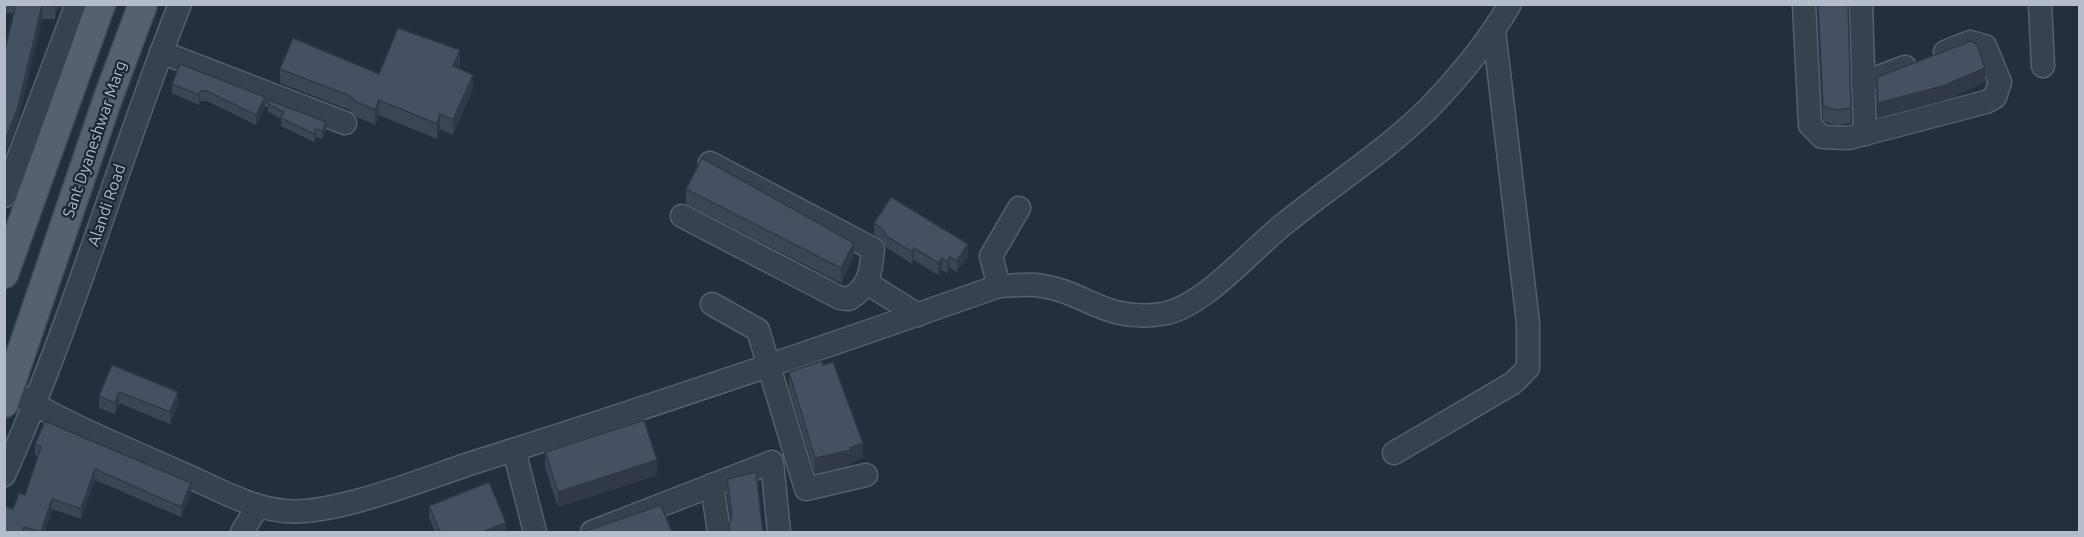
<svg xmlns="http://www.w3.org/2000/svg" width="2084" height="537" viewBox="0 0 2084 537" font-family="Ubuntu,sans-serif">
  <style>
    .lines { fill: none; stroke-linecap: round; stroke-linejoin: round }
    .minor-casing { stroke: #565f6c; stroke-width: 25 }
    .major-casing { stroke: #414a57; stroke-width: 31 }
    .minor { stroke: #38414e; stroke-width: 22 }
    .major { stroke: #56606e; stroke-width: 28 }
    .wall { fill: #3b4654 }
    .shaded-wall { fill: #303945 }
    .building { fill: #455162; stroke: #303945; stroke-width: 1.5 }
    .labels { text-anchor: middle; stroke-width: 4.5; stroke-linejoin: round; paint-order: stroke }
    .street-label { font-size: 16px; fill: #b4bcc9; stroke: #1d2633 }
  </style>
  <rect width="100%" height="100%" fill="#242f3e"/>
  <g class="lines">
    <g class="minor-casing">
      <g id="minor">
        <path d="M1804,4L1810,125L1822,137L1849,138L1986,102L1995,97L2000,82L1985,46L1970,42L1945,52"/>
        <path d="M1861,4L1865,134"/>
        <path d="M2040,4L2043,66"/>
        <path d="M161,52L345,123"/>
        <path d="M1863,83L1905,67"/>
        <path d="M4,196L77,4"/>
        <path d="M682,216L840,298L849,299C870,287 871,270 873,249L710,163"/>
        <path d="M867,283L918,315"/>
        <path d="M999,286L991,256L1019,208"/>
        <path d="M712,304L758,330L806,489L866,475"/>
        <path d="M4,386C59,422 121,446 181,473C214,487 249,508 285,511C334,516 426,478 475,462C651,407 825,347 999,286C1011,286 1024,284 1036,285C1084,290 1104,323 1162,314C1203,308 1251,250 1284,224C1332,185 1386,151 1429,108C1460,76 1488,42 1510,4"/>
        <path d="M514,450L535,532"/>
        <path d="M1394,453L1513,383L1528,368V323L1494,30"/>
        <path d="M4,475C73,322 118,160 180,4"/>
        <path d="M712,485L719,532"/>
        <path d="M242,532L258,506"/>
        <path d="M592,532L772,462L779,532"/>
      </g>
    </g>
    <g class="major-casing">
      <g id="major">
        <path d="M4,274L101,4"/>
        <path d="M4,403L108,98L143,4"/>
      </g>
    </g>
    <use href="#minor" class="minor"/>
    <use href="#major" class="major"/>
  </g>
  <g class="wall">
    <path d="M4,4H62V7L56,10L55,19H42L18,120L14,14L4,12Z"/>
    <path d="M1818,4H1848L1851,123L1836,125L1823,121Z"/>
    <path d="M1874,4H2009V5L1875,6Z"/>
    <path d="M460,65L458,68L473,89L453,135L440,129L437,139L379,115L375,125L357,117L350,110L280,83V69L379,74Z"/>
    <path d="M172,84L265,97V107L256,125L207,101H200L199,105L172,93Z"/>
    <path d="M268,104L326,130L322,139L316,137L314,142L281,126V119L268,112Z"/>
    <path d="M686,189L854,257L841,283L686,204Z"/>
    <path d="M874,223L968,256L957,272L950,268L947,273L942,270L938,275L914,260L912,264L886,247L884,242L874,234Z"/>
    <path d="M112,365L178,403L170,424L119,403L115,414L99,408V396Z"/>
    <path d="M789,372L863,458L851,462V465L815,473L789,387Z"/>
    <path d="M35,444L191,493L181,517L95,480L81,519L52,509L45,532H4L13,509L25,495L38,456L35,455Z"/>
    <path d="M545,452L657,475L558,507L545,467Z"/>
    <path d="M727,479L763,532H729V525L731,520L727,494Z"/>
    <path d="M429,506L506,532H435L429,517Z"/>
  </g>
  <g class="shaded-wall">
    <path d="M55,4H62V7L56,10L55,19Z"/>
    <path d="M42,5V19L18,120L4,157V143Z"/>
    <path d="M460,50V65L453,81V66Z"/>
    <path d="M1985,68V83L1943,101L1878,118V103Z"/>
    <path d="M473,75V89L453,135V120Z"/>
    <path d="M200,91V101L199,105V95Z"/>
    <path d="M265,97V107L256,125V115Z"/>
    <path d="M379,100V115L375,125V110Z"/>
    <path d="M440,114V129L437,139V124Z"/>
    <path d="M326,122V130L322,139V131Z"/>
    <path d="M316,129V137L314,142V134Z"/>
    <path d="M854,243V257L841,283V268Z"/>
    <path d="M968,244V256L957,272V261Z"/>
    <path d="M914,248V260L912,264V252Z"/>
    <path d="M950,257V268L947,273V262Z"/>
    <path d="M942,258V270L938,275V263Z"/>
    <path d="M119,392V403L115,414V403Z"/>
    <path d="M178,392V403L170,424V412Z"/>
    <path d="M863,443V458L851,462V465L815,473V458Z"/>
    <path d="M657,460V475L558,507V492Z"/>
    <path d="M95,469V480L81,519V509Z"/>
    <path d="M191,483V493L181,517V507Z"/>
    <path d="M52,499V509L45,532H41Z"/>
    <path d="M506,523V532H482Z"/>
  </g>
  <g class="building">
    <path d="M16,4H55V6L42,5L18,107L4,143V55Z"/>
    <path d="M1818,4H1848L1851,108L1836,110L1823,106Z"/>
    <path d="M398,28L460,50L453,66L473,75L453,120L440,114L437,124L379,100L375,110L357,102L350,96L280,69L293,38L379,74Z"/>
    <path d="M1971,41L1977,45L1985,68L1943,86L1878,103L1877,77Z"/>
    <path d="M180,64L265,97L256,115L207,91H200L199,95L172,84Z"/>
    <path d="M269,100L326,122L322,131L316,129L314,134L281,118L284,112L268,104Z"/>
    <path d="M702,158L854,243L841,268L686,189Z"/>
    <path d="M891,197L968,244L957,261L950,257L947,262L942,258L938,263L914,248L912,252L886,236L884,231L874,223Z"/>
    <path d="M822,361L823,365L833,362L863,443L850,448L851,450L815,458L789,372Z"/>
    <path d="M112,365L178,392L170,412L119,392L115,403L99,396Z"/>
    <path d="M644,420L657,460L558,492L545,452Z"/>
    <path d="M45,421L191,483L181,507L95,469L81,509L52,499L41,532L24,527L22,532H5L4,506L13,509L19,493L25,495L41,447L35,444Z"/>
    <path d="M756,472L763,532H730L729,525L732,515L727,479Z"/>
    <path d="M489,482L506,523L482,532H440L429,506Z"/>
    <path d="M661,505L672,532H583Z"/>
  </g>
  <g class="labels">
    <g class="street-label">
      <text transform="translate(94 139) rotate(-71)" y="6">Sant Dyaneshwar Marg</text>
      <text transform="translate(106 205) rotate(-71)" y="6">Alandi Road</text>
    </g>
  </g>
  <rect width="2084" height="537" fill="none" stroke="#b4bcc9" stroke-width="12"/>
</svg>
